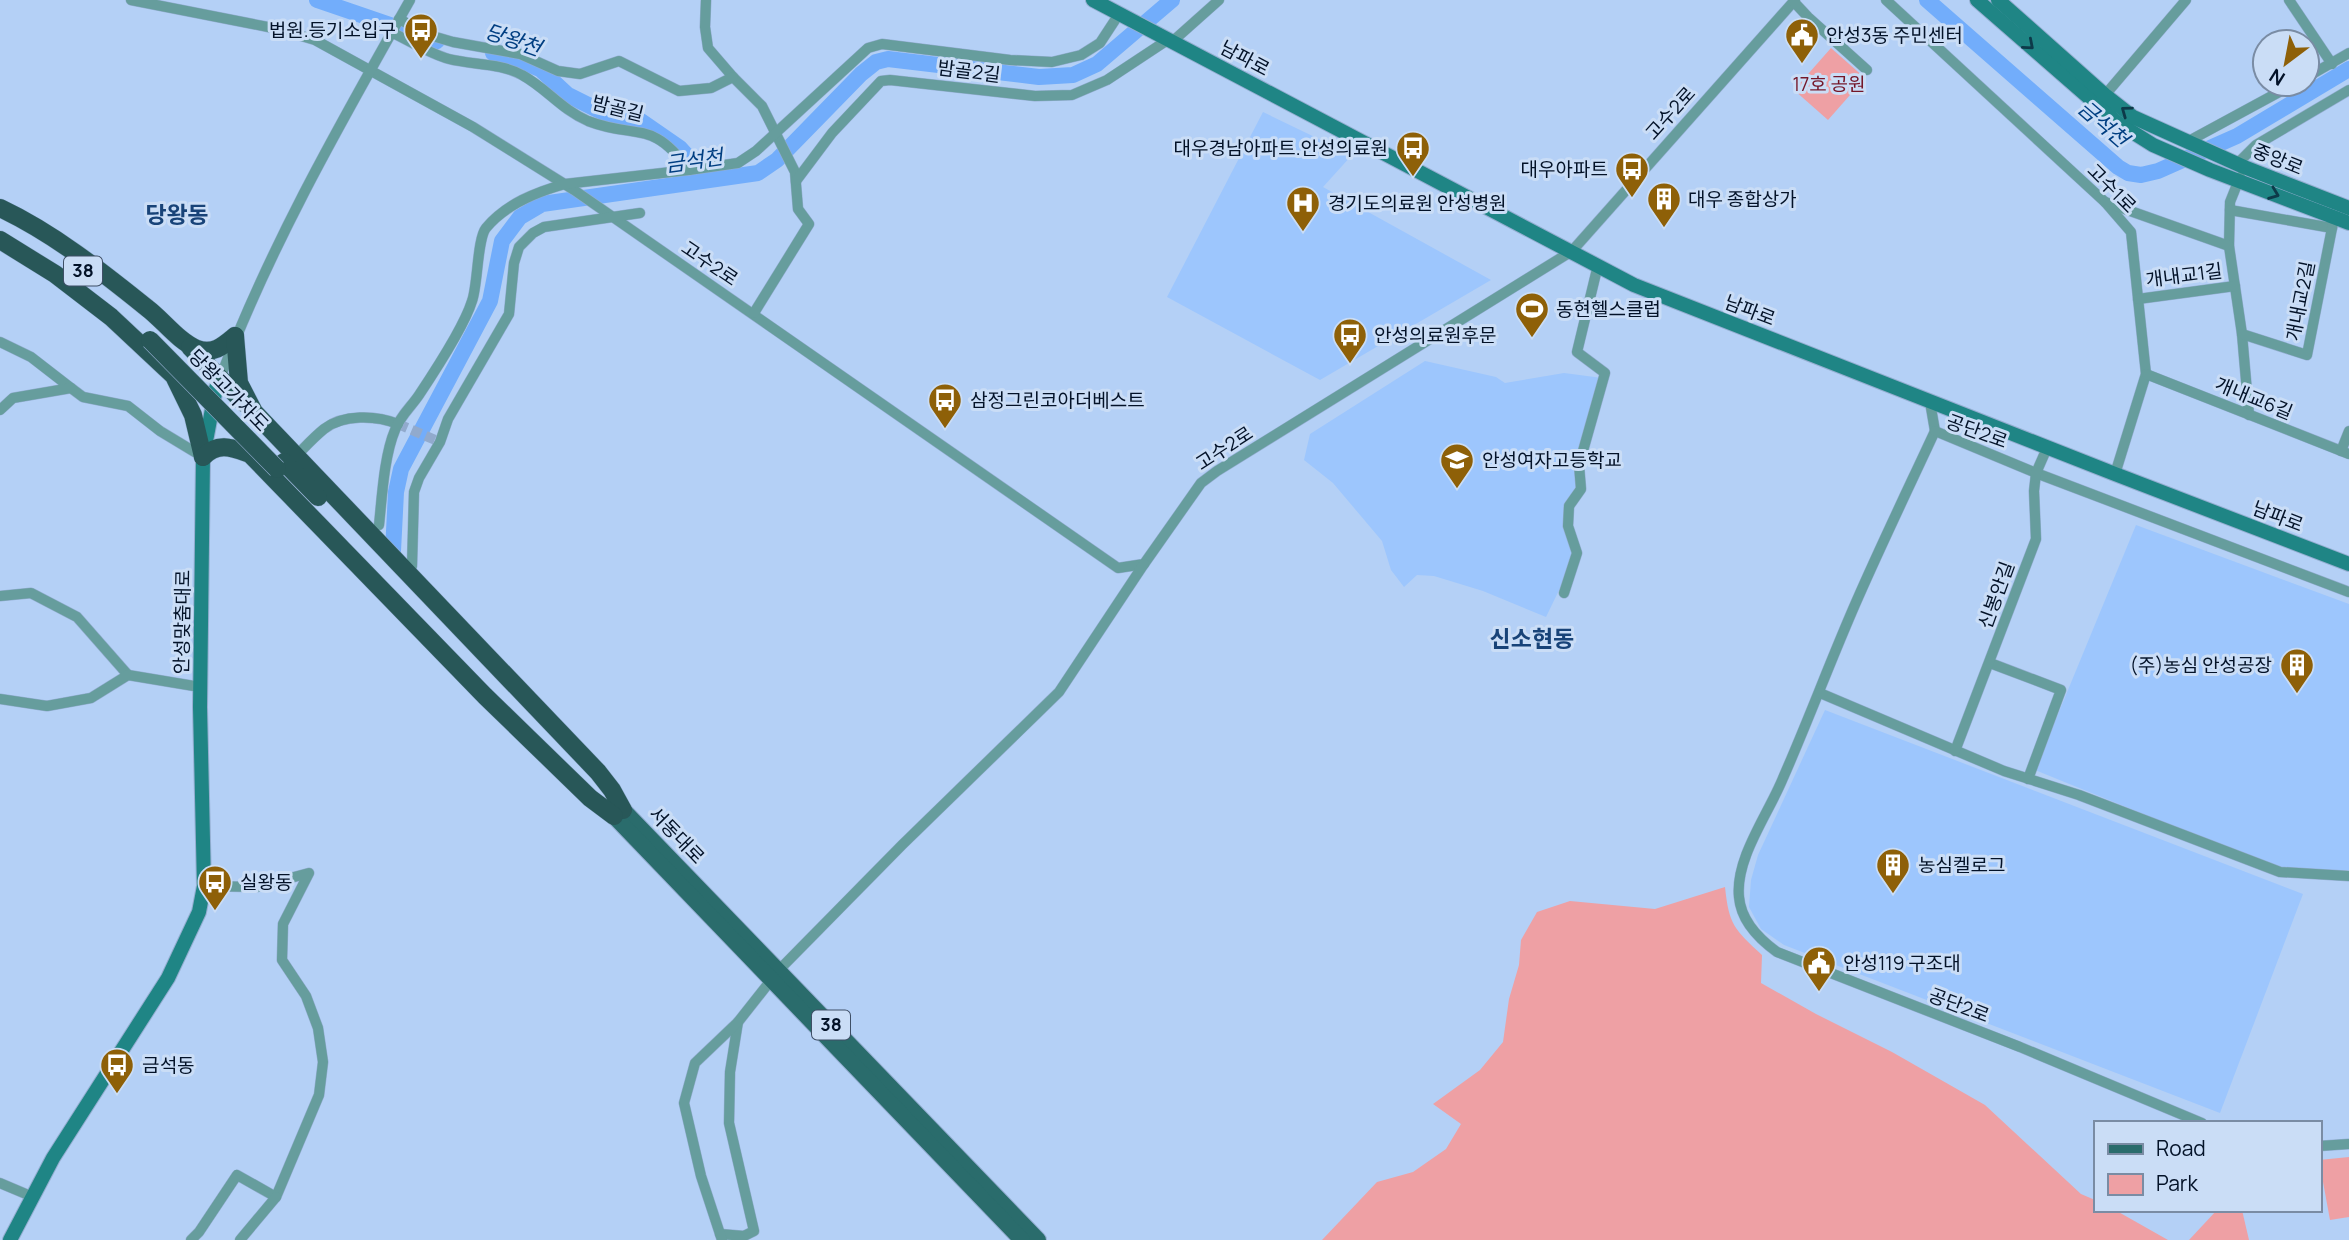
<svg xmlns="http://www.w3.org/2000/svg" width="2349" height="1240" viewBox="0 0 2349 1240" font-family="Manrope,'Noto Sans KR',sans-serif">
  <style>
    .built { fill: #9dc6fd }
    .green { fill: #eea0a4 }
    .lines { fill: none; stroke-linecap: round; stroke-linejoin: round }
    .river { stroke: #72adfb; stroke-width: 16 }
    .street-tunnel { stroke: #91aacd; stroke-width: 10; stroke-dasharray: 10 5; stroke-linecap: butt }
    .street-casing { stroke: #94aed1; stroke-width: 11 }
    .secondary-casing { stroke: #94aed1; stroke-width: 16 }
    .primary-casing { stroke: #94aed1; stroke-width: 18 }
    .highway-casing { stroke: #94aed1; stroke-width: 19 }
    .street { stroke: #669d9d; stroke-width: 10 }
    .secondary { stroke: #1f8585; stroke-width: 14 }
    .primary { stroke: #2a6c6c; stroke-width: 16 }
    .highway { stroke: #285758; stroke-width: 18 }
    .highway-bridge-casing { stroke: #94aed1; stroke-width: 19; stroke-linecap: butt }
    .highway-bridge { stroke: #285758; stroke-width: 18 }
    .oneway { stroke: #0d3a49 }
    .labels { text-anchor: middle; stroke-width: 6; stroke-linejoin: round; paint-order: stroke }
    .shield { fill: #caddf6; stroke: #3f4f66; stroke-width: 2 }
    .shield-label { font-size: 18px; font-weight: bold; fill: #031228 }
    .poi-label { font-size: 19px; fill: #031228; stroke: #caddf6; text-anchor: start }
    .street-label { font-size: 19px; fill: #031228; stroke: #caddf6 }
    .park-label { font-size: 19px; fill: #741628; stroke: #caddf6 }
    .water-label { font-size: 21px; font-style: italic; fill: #003e81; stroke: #caddf6 }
    .quarter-label { font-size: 23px; font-weight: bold; fill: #184378; stroke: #caddf6 }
  </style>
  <rect width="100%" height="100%" fill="#b4d0f6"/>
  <g class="built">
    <path d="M1263,112L1352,155L1323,187L1491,280L1320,380L1167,297Z"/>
    <path d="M1425,361L1496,377L1505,383L1564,373L1602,378L1578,483L1565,506L1577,553L1546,617L1483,591L1434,576L1417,575L1404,587L1391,570L1382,541L1333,483L1304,460L1310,434Z"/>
    <path d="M2136,525L2349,604V870L2286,872L2035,770Z"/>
    <path d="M1825,710L2303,894L2220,1113L1784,945L1761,929L1749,907L1751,880L1758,855Z"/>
  </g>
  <g class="green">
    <path d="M1831,48L1865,78L1828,120L1794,90Z"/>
    <path d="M1725,887C1729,925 1734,929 1762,955L1761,983L1816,1014L1892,1052L1985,1105L2081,1194L2095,1200V1210H2115L2168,1240H1322L1377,1182L1413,1172L1446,1149L1461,1124L1433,1104L1480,1070L1503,1042L1509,999L1519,965L1521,940L1537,912L1570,901L1655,909Z"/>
    <path d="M2349,1157V1217L2330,1220L2319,1160Z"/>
    <path d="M2217,1210H2242L2249,1240H2189Z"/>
  </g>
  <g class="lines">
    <g class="river">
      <path d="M317,0L437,41"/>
      <path d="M1927,0L2118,167L2128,173L2141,175L2158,171L2237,136L2349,69"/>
      <path d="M493,53L509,56L540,69L568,95L606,114L641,121L680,148L707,178"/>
      <path d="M393,551L396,492L401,469L490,301L502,241L520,217L542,204L758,173L777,160L861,74L876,62L888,59L1039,77L1073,75L1097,64L1172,0"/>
    </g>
    <path class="street-tunnel" d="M398,424L440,442"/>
    <g class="street-casing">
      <g id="street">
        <path d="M131,0L278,29L315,40L473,127L574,190L1118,568L1144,564L1201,483L1217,471L1572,251L1795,0"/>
        <path d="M706,0L705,27L708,48L733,77L762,106L795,172L798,209L809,224L754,313"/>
        <path d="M1886,0L2105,202L2131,232L2146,374L2115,474"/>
        <path d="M2289,0L2332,64"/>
        <path d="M1794,2L1808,17L1867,70"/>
        <path d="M399,19L429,35L453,42L520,54L558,71L580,74L619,61L679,91L711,88L733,77"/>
        <path d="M391,32C410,41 430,54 449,59C473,65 501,63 522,75C546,88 562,110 588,121C637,140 651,118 689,170L738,163L756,151L868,48L882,44L1010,60L1052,62L1081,55L1100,43L1119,14"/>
        <path d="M1173,41L1219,0"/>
        <path d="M2307,77L2349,53"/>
        <path d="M2105,95L2186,0"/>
        <path d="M2187,142L2294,84"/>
        <path d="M2237,164L2256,145L2349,90"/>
        <path d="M2240,177L2230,202L2229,246L2242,334L2249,415"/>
        <path d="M796,181L832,133L881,81L890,80L1035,96L1072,95L1107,80L1169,39"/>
        <path d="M2105,202L2229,246"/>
        <path d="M2230,210L2332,228"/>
        <path d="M2138,299L2235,286"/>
        <path d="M2242,334L2307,355L2334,218"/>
        <path d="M0,342L31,357L71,388"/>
        <path d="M2146,374L2349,454"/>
        <path d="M219,381C269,248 340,124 410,0"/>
        <path d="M1930,402L1935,431"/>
        <path d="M0,410L13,398L71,388L83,397L128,406L160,431L203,457"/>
        <path d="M1935,431C1909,487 1882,543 1857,600C1831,659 1809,719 1783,778C1769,813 1735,858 1739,897C1741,921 1759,939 1777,952L2020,1047L2202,1123"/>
        <path d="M1935,431L2036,473L2349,592"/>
        <path d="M2341,451L2349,431"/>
        <path d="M296,456C305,447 314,437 324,429C343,414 376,415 398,424"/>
        <path d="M379,525C382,497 384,456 395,430C400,416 411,407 419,395C435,371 464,327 472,301C478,285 477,239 486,228C506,204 536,192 565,184L689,170"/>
        <path d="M412,566L414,492L419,478L440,442L448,419L509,314L514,263L519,247L533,233L544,227L640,213"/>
        <path d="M1564,593L1577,553L1568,526L1569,506L1581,489L1579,465L1605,373L1577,352L1598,265"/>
        <path d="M0,596L31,593L77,617L128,675"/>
        <path d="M1990,663L2061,690L2028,779"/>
        <path d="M1820,693L2004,771L2079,795L2280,872L2349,876"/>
        <path d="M0,699L47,706L91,698L128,675L200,687"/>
        <path d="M1955,751L2036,539L2034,491L2036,473L2047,448"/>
        <path d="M2319,1146L2349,1144"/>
        <path d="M0,1183L33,1197"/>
        <path d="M720,1234L744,1236L754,1231L729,1123L730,1072L738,1022"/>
        <path d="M191,1240L199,1232L237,1175L276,1197L319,1095L323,1062L318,1028L306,996L282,960L283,924L309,873L257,887L204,886"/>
        <path d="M240,1240L276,1197"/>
        <path d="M722,1240L701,1176L684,1103L695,1063L738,1022L779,970L902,845L1059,692L1144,564"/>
      </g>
    </g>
    <g class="secondary-casing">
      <g id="secondary">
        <path d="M1093,0L1634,285L2115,474L2349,564"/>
        <path d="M1977,0L2118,123L2153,145L2210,170L2349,223"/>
        <path d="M1998,0L2105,95L2133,117L2244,167L2349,208"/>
        <path d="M10,1240L53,1158L168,978L199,912L204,886L200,707L203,457L216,388"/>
      </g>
    </g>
    <g class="primary-casing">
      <g id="primary">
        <path d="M623,810L1038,1240"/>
        <path d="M614,816L1022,1240"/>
      </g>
    </g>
    <g class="highway-casing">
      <g id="highway">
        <path d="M0,208C53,233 101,271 147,308C163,320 178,341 197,349C213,355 223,346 235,336"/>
        <path d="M0,240L55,274L111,317L174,376L193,415L203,457"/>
        <path d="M235,336L239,383L254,412L598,772L612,790L623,810"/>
        <path d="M190,347L244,403"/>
        <path d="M203,457C218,441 233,448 250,454L485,696L590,798L614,816"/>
        <path d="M284,462L318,497"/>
      </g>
    </g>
    <use href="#street" class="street"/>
    <use href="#secondary" class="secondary"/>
    <use href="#primary" class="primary"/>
    <use href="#highway" class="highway"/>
    <g class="highway-bridge-casing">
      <path id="highway-bridge" d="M150,340L277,469"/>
    </g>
    <use href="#highway-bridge" class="highway-bridge"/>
  </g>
  <defs><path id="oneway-chevron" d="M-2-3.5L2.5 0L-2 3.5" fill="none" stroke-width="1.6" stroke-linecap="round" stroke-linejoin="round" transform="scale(1.75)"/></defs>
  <g class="oneway">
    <use href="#oneway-chevron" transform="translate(2029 45) rotate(41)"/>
    <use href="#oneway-chevron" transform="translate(2126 111) rotate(-144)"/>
    <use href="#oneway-chevron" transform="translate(2274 194) rotate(21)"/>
  </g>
  <defs>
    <g id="bus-pin" transform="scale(1.75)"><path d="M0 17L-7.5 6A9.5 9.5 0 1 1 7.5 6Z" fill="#8e6008" stroke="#caddf6"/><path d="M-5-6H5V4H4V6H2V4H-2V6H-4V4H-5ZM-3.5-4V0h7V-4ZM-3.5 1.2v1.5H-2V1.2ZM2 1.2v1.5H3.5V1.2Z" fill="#fff"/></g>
    <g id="civic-pin" transform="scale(1.75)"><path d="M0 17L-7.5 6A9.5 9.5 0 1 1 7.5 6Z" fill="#8e6008" stroke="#caddf6"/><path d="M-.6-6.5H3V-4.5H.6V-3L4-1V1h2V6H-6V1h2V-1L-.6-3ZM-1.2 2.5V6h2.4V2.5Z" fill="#fff"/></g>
    <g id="building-pin" transform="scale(1.75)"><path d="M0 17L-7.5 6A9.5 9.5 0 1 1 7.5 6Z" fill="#8e6008" stroke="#caddf6"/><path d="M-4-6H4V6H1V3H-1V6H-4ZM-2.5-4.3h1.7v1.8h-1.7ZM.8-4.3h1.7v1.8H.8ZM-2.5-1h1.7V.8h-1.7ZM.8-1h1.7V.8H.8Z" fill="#fff"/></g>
    <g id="hospital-pin" transform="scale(1.75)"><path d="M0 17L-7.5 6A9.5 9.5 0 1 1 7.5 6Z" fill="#8e6008" stroke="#caddf6"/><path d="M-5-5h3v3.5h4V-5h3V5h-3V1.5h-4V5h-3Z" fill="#fff"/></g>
    <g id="stadium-pin" transform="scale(1.75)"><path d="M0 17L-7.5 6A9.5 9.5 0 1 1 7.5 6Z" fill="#8e6008" stroke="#caddf6"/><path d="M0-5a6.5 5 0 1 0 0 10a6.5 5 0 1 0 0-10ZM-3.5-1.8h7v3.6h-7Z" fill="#fff"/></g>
    <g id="school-pin" transform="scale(1.75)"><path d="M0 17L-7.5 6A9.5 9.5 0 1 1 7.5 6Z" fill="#8e6008" stroke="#caddf6"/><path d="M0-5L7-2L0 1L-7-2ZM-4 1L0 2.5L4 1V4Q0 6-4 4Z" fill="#fff"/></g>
  </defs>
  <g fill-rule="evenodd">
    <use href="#bus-pin" x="421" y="30"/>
    <use href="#civic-pin" x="1802" y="35"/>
    <use href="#bus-pin" x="1413" y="148"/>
    <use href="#bus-pin" x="1632" y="169"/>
    <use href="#building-pin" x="1664" y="199"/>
    <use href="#hospital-pin" x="1303" y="203"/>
    <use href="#stadium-pin" x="1532" y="309"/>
    <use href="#bus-pin" x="1350" y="335"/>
    <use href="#bus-pin" x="945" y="400"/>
    <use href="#school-pin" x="1457" y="460"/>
    <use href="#building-pin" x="2297" y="665"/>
    <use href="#building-pin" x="1893" y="865"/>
    <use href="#bus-pin" x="215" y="882"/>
    <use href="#civic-pin" x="1819" y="963"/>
    <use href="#bus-pin" x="117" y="1065"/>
  </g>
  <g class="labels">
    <g class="shield">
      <rect x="64" y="256.5" width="38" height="29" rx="5"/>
      <rect x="812" y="1010.5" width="38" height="29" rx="5"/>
    </g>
    <g class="shield-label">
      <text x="83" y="277">38</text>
      <text x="831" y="1031">38</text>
    </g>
    <g class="poi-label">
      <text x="396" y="37" text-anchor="end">법원.등기소입구</text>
      <text x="1826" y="42">안성3동 주민센터</text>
      <text x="1388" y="155" text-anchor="end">대우경남아파트.안성의료원</text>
      <text x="1608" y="176" text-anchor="end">대우아파트</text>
      <text x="1688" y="206">대우 종합상가</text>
      <text x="1328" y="210">경기도의료원 안성병원</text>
      <text x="1556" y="316">동현헬스클럽</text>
      <text x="1374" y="342">안성의료원후문</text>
      <text x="970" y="407">삼정그린코아더베스트</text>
      <text x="1482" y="467">안성여자고등학교</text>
      <text x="2272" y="672" text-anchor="end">(주)농심 안성공장</text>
      <text x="1918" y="872">농심켈로그</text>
      <text x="240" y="889">실왕동</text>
      <text x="1843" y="970">안성119 구조대</text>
      <text x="142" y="1072">금석동</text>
    </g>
    <g class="street-label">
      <text transform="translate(1245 58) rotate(28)" y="7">남파로</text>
      <text transform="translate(969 71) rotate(7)" y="7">밤골2길</text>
      <text transform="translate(618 108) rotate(14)" y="7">밤골길</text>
      <text transform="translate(1670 113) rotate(-48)" y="7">고수2로</text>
      <text transform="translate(2278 159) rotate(22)" y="7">중앙로</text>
      <text transform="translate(2112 188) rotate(45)" y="7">고수1로</text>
      <text transform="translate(710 263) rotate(34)" y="7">고수2로</text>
      <text transform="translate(2184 275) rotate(-7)" y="7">개내교1길</text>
      <text transform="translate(2300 301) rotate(-79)" y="7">개내교2길</text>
      <text transform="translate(1750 310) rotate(21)" y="7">남파로</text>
      <text transform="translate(229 390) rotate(46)" y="7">당왕고가차도</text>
      <text transform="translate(2254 398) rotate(22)" y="7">개내교6길</text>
      <text transform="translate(1977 431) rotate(20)" y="7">공단2로</text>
      <text transform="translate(1224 448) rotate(-33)" y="7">고수2로</text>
      <text transform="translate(2278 516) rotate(21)" y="7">남파로</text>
      <text transform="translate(1996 595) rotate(-70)" y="7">신봉안길</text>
      <text transform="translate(182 622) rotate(-89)" y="7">안성맞춤대로</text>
      <text transform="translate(677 835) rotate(46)" y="7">서동대로</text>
      <text transform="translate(1959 1005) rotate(21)" y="7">공단2로</text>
    </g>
    <g class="park-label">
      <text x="1829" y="91">17호 공원</text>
    </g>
    <g class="water-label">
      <text transform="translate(513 40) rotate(19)" y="7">당왕천</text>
      <text transform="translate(2103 124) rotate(41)" y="7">금석천</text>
      <text transform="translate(694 161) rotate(-8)" y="7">금석천</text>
    </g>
    <g class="quarter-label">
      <text x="177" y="223">당왕동</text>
      <text x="1532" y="647">신소현동</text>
    </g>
  </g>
  <rect x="2094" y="1121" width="228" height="91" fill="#caddf6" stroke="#7a8ca4" stroke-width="2"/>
  <rect x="2108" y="1144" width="35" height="10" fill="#2a6c6c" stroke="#7a8ca4" stroke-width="2"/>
  <text x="2156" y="1156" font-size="21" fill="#031228">Road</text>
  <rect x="2108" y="1174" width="35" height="21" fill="#eea0a4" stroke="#7a8ca4" stroke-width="2"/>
  <text x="2156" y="1191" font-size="21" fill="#031228">Park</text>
  <g transform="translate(2286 63) rotate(212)"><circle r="33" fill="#caddf6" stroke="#7a8ca4" stroke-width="2"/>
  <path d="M0-5L12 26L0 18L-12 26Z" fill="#8e6008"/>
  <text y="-10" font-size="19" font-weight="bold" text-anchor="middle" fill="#031228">N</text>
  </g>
</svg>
